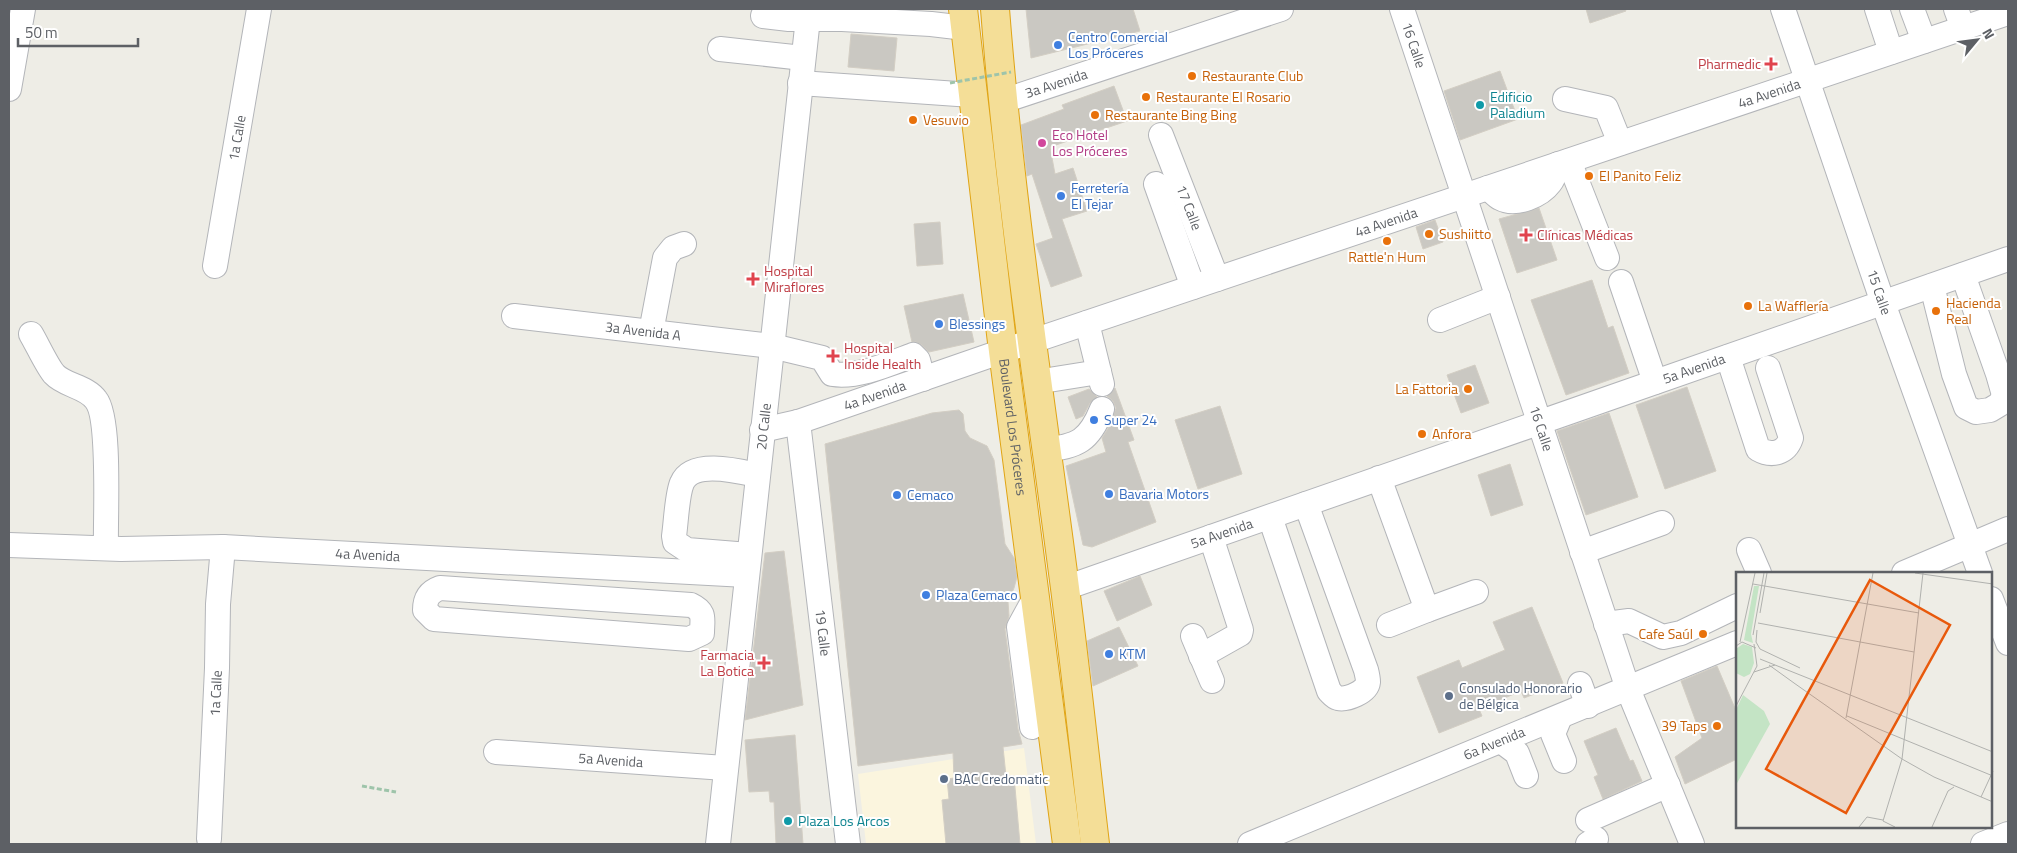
<svg xmlns="http://www.w3.org/2000/svg" width="2017" height="853" viewBox="0 0 2017 853" font-family="'Titillium Web',sans-serif">
  <style>
    .commercial { fill: #fbf5de }
    .building { fill: #cac8c2; stroke: #d3cec4 }
    .lines { fill: none; stroke-linecap: round; stroke-linejoin: round }
    .minor-casing { stroke: #b3b5b9; stroke-width: 26 }
    .highway-casing { stroke: #e0a414; stroke-width: 30 }
    .path { stroke: #9ec4aa; stroke-width: 3; stroke-dasharray: 5 2.5; stroke-linecap: butt }
    .minor { stroke: #fff; stroke-width: 24 }
    .highway { stroke: #f4de97; stroke-width: 28 }
    .path-bridge { stroke: #9ec4aa; stroke-width: 3; stroke-dasharray: 5 2.5; stroke-linecap: butt }
    .shop-dot { fill: #3f7fe0; stroke: #fff; stroke-width: 2 }
    .health-dot { fill: #e0444e; stroke: #fff; stroke-width: 2 }
    .food-dot { fill: #e8710a; stroke: #fff; stroke-width: 2 }
    .culture-dot { fill: #0f9aa8; stroke: #fff; stroke-width: 2 }
    .hotel-dot { fill: #d1479c; stroke: #fff; stroke-width: 2 }
    .service-dot { fill: #5c6f8a; stroke: #fff; stroke-width: 2 }
    .labels { text-anchor: middle; stroke-width: 4; stroke-linejoin: round; paint-order: stroke }
    .shop-label { font-size: 14px; fill: #366cbe; stroke: #fff; text-anchor: start }
    .street-label { font-size: 14px; fill: #5d6065; stroke: #fff }
    .health-label { font-size: 14px; fill: #be3a42; stroke: #fff; text-anchor: start }
    .food-label { font-size: 14px; fill: #c56008; stroke: #fff; text-anchor: start }
    .culture-label { font-size: 14px; fill: #0d838f; stroke: #fff; text-anchor: start }
    .hotel-label { font-size: 14px; fill: #b23c85; stroke: #fff; text-anchor: start }
    .service-label { font-size: 14px; fill: #4e5e75; stroke: #fff; text-anchor: start }
    .inset-road { fill: none; stroke: #b0b1ae; stroke-width: 1 }
    .view { fill: #e8590c; fill-opacity: 0.15; stroke: #e8590c; stroke-width: 2.5 }
    .inset-edge { fill: none; stroke: #5d6065; stroke-width: 2.5 }
  </style>
  <rect width="100%" height="100%" fill="#eeede6"/>
  <path class="commercial" d="M1024,748L1036,844H866L858,774Z"/>
  <g class="building">
    <path d="M1026,9H1133L1140,31L1031,58Z"/>
    <path d="M1586,9H1625L1626,11L1590,23Z"/>
    <path d="M851,34L897,38L894,71L848,67Z"/>
    <path d="M1500,71L1518,119L1460,140L1444,91Z"/>
    <path d="M1114,86L1127,121L1050,147L1055,174L1073,168L1087,211L1062,219L1082,276L1051,287L1036,244L1053,238L1032,174L1027,176L1021,125L1064,109L1062,105Z"/>
    <path d="M1539,208L1557,260L1517,273L1499,219Z"/>
    <path d="M1435,220L1443,242L1423,249L1416,227Z"/>
    <path d="M940,222L943,264L917,266L914,224Z"/>
    <path d="M1592,280L1608,328L1613,326L1629,373L1566,395L1531,300Z"/>
    <path d="M963,294L974,342L929,352L922,345L916,342H912L904,306Z"/>
    <path d="M1475,365L1489,403L1461,413L1447,375Z"/>
    <path d="M1687,387L1716,471L1665,489L1636,405Z"/>
    <path d="M1115,388L1134,440L1128,442L1156,522L1092,547L1083,545L1066,466L1106,452L1102,438L1110,425L1116,408L1113,401L1107,396Z"/>
    <path d="M1089,389L1097,397L1090,403L1083,416L1076,419L1068,397Z"/>
    <path d="M1220,406L1242,474L1198,489L1175,420Z"/>
    <path d="M959,410L963,414L965,431L970,438L987,446L994,460L1005,544L1014,558L1017,577L1014,588L1008,602L1009,616L1005,629L1018,729L1022,744L1003,747L1006,776H1014L1020,844H946L942,800L949,799L947,779L954,778L953,753L858,766L825,444L932,413Z"/>
    <path d="M1609,413L1638,497L1586,515L1557,431Z"/>
    <path d="M1510,464L1523,505L1491,516L1478,475Z"/>
    <path d="M784,551L803,705L745,720L765,553Z"/>
    <path d="M1140,576L1152,605L1117,621L1104,591Z"/>
    <path d="M1532,607L1563,683L1524,698L1521,691L1479,709L1482,716L1439,733L1417,677L1459,660L1462,668L1505,650L1493,622Z"/>
    <path d="M1119,627L1138,666L1093,686L1087,641Z"/>
    <path d="M1717,666L1737,713V759L1685,784L1675,757L1702,738L1681,681Z"/>
    <path d="M1616,728L1630,761L1633,760L1642,781L1603,799L1594,777L1598,775L1584,741Z"/>
    <path d="M795,735L803,844H776L774,802H770L769,791L749,792L745,740Z"/>
  </g>
  <g class="lines">
    <g class="minor-casing">
      <g id="minor">
        <path id="s1" d="M1402,9L1628,689L1692,844"/>
        <path id="s2" d="M1783,9L1883,303L1980,573"/>
        <path d="M1877,9L1891,52"/>
        <path d="M1912,9L1924,41"/>
        <path d="M1956,9L1963,28"/>
        <path d="M763,16L789,19H842V9"/>
        <path d="M842,19L931,24L965,28"/>
        <path d="M720,49L803,58"/>
        <path d="M800,83L972,95"/>
        <path d="M9,89L23,9"/>
        <path d="M1565,99L1606,108L1620,143"/>
        <path id="s3" d="M1003,101L1281,9"/>
        <path id="s4" d="M1161,135L1217,279"/>
        <path d="M1569,161L1607,258"/>
        <path d="M1156,184L1193,287"/>
        <path d="M1488,188C1492,191 1496,196 1500,198C1516,207 1541,195 1550,183C1555,177 1556,171 1558,164"/>
        <path id="s5" d="M215,266L259,9"/>
        <path d="M1621,282L1655,382"/>
        <path d="M1932,286L1954,374L1966,407L1976,412L1990,410L2000,404L2004,395L1998,374L1963,275"/>
        <path id="s6" d="M514,316L772,346L822,358L832,374C858,378 889,364 913,355L918,360L923,379"/>
        <path d="M1440,320L1498,297"/>
        <path d="M1087,323L1102,384"/>
        <path d="M651,332L665,258L673,248L684,244"/>
        <path d="M31,334C37,344 47,366 54,374C65,386 86,386 96,400C111,419 105,519 106,548"/>
        <path d="M1728,357L1758,449C1772,457 1786,453 1791,438L1768,368"/>
        <path d="M1036,382L1099,372"/>
        <path id="s7" d="M798,422L848,844"/>
        <path id="s8" d="M762,430L798,422L1003,351L2008,13"/>
        <path d="M1045,450C1078,446 1089,441 1102,409"/>
        <path d="M1379,478L1427,610L1476,592"/>
        <path d="M1270,517L1329,691C1332,694 1334,697 1338,698C1347,700 1367,692 1368,682C1368,679 1367,674 1366,670L1306,504"/>
        <path id="s9" d="M9,545L121,549L223,547L746,575"/>
        <path d="M1749,550L1759,573"/>
        <path d="M1582,552L1662,523"/>
        <path d="M749,555L687,550L675,542L674,536C676,523 677,494 682,483C692,459 739,471 757,475"/>
        <path d="M1904,573L2008,529"/>
        <path d="M440,588L691,605C706,612 702,619 702,633L689,639L434,619L425,610C425,598 429,592 440,588Z"/>
        <path id="s10" d="M1065,588L2008,259"/>
        <path d="M1991,599L2008,643"/>
        <path d="M1606,624L1629,621L1663,637L1681,633L1737,606"/>
        <path d="M1389,625L1427,610"/>
        <path d="M1193,636L1212,681"/>
        <path d="M1201,656L1240,634L1241,630L1211,537"/>
        <path d="M1580,684L1588,706"/>
        <path d="M1560,717L1553,734L1564,761"/>
        <path d="M1032,727L1019,627L1036,596"/>
        <path d="M1501,741L1517,753L1526,776"/>
        <path id="s11" d="M496,752L725,768"/>
        <path d="M1588,820L1668,785"/>
        <path id="s12" d="M209,839L217,668L218,604L223,547"/>
        <path id="s13" d="M718,844L809,9"/>
        <path id="s14" d="M1250,844L1737,643"/>
        <path d="M1588,844L1596,839"/>
        <path d="M1983,844L2008,834"/>
      </g>
    </g>
    <g class="highway-casing">
      <g id="highway">
        <path id="s15" d="M963,9L1003,351L1067,844"/>
        <path d="M995,9C1010,203 1040,395 1065,588C1076,673 1085,759 1095,844"/>
      </g>
    </g>
    <path class="path" d="M362,786L396,792"/>
    <use href="#minor" class="minor"/>
    <use href="#highway" class="highway"/>
    <path class="path-bridge" d="M950,83L1011,72"/>
  </g>
  <g class="shop-dot">
    <circle cx="1058" cy="45" r="5"/>
    <circle cx="1061" cy="196" r="5"/>
    <circle cx="939" cy="324" r="5"/>
    <circle cx="1094" cy="420" r="5"/>
    <circle cx="1109" cy="494" r="5"/>
    <circle cx="897" cy="495" r="5"/>
    <circle cx="926" cy="595" r="5"/>
    <circle cx="1109" cy="654" r="5"/>
  </g>
  <g class="health-dot">
    <path d="M1768.5 56.5h5v5h5v5h-5v5h-5v-5h-5v-5h5z"/>
    <path d="M1523.5 227.5h5v5h5v5h-5v5h-5v-5h-5v-5h5z"/>
    <path d="M750.5 271.5h5v5h5v5h-5v5h-5v-5h-5v-5h5z"/>
    <path d="M830.5 348.5h5v5h5v5h-5v5h-5v-5h-5v-5h5z"/>
    <path d="M761.5 655.5h5v5h5v5h-5v5h-5v-5h-5v-5h5z"/>
  </g>
  <g class="food-dot">
    <circle cx="1192" cy="76" r="5"/>
    <circle cx="1146" cy="97" r="5"/>
    <circle cx="1095" cy="115" r="5"/>
    <circle cx="913" cy="120" r="5"/>
    <circle cx="1589" cy="176" r="5"/>
    <circle cx="1429" cy="234" r="5"/>
    <circle cx="1387" cy="241" r="5"/>
    <circle cx="1748" cy="306" r="5"/>
    <circle cx="1936" cy="311" r="5"/>
    <circle cx="1468" cy="389" r="5"/>
    <circle cx="1422" cy="434" r="5"/>
    <circle cx="1703" cy="634" r="5"/>
    <circle cx="1717" cy="726" r="5"/>
  </g>
  <g class="culture-dot">
    <circle cx="1480" cy="105" r="5"/>
    <circle cx="788" cy="821" r="5"/>
  </g>
  <circle class="hotel-dot" cx="1042" cy="143" r="5"/>
  <g class="service-dot">
    <circle cx="1449" cy="696" r="5"/>
    <circle cx="944" cy="779" r="5"/>
  </g>
  <g class="labels">
    <g class="shop-label">
      <text x="1068" y="42">Centro Comercial<tspan x="1068" dy="16">Los Próceres</tspan></text>
      <text x="1071" y="193">Ferretería<tspan x="1071" dy="16">El Tejar</tspan></text>
      <text x="949" y="329">Blessings</text>
      <text x="1104" y="425">Super 24</text>
      <text x="1119" y="499">Bavaria Motors</text>
      <text x="907" y="500">Cemaco</text>
      <text x="936" y="600">Plaza Cemaco</text>
      <text x="1119" y="659">KTM</text>
    </g>
    <g class="street-label">
      <text dy="5" stroke="none"><textPath href="#s1" startOffset="38">16 Calle</textPath></text>
      <text dy="5" stroke="none"><textPath href="#s3" startOffset="56">3a Avenida</textPath></text>
      <text dy="5" stroke="none"><textPath href="#s8" startOffset="1062">4a Avenida</textPath></text>
      <text dy="5" stroke="none"><textPath href="#s5" startOffset="130">1a Calle</textPath></text>
      <text dy="5" stroke="none"><textPath href="#s4" startOffset="78">17 Calle</textPath></text>
      <text dy="5" stroke="none"><textPath href="#s8" startOffset="658">4a Avenida</textPath></text>
      <text dy="5" stroke="none"><textPath href="#s2" startOffset="299">15 Calle</textPath></text>
      <text dy="5" stroke="none"><textPath href="#s6" startOffset="130">3a Avenida A</textPath></text>
      <text dy="5" stroke="none"><textPath href="#s10" startOffset="666">5a Avenida</textPath></text>
      <text dy="5" stroke="none"><textPath href="#s8" startOffset="118">4a Avenida</textPath></text>
      <text dy="5" stroke="none"><textPath href="#s13" startOffset="420">20 Calle</textPath></text>
      <text dy="5" stroke="none"><textPath href="#s15" startOffset="421">Boulevard Los Próceres</textPath></text>
      <text dy="5" stroke="none"><textPath href="#s1" startOffset="442">16 Calle</textPath></text>
      <text dy="5" stroke="none"><textPath href="#s10" startOffset="166">5a Avenida</textPath></text>
      <text dy="5" stroke="none"><textPath href="#s9" startOffset="359">4a Avenida</textPath></text>
      <text dy="5" stroke="none"><textPath href="#s7" startOffset="212">19 Calle</textPath></text>
      <text dy="5" stroke="none"><textPath href="#s12" startOffset="146">1a Calle</textPath></text>
      <text dy="5" stroke="none"><textPath href="#s14" startOffset="264">6a Avenida</textPath></text>
      <text dy="5" stroke="none"><textPath href="#s11" startOffset="115">5a Avenida</textPath></text>
    </g>
    <g class="health-label">
      <text x="1761" y="69" text-anchor="end">Pharmedic</text>
      <text x="1537" y="240">Clínicas Médicas</text>
      <text x="764" y="276">Hospital<tspan x="764" dy="16">Miraflores</tspan></text>
      <text x="844" y="353">Hospital<tspan x="844" dy="16">Inside Health</tspan></text>
      <text x="754" y="660" text-anchor="end">Farmacia<tspan x="754" dy="16">La Botica</tspan></text>
    </g>
    <g class="food-label">
      <text x="1202" y="81">Restaurante Club</text>
      <text x="1156" y="102">Restaurante El Rosario</text>
      <text x="1105" y="120">Restaurante Bing Bing</text>
      <text x="923" y="125">Vesuvio</text>
      <text x="1599" y="181">El Panito Feliz</text>
      <text x="1439" y="239">Sushiitto</text>
      <text x="1387" y="262" text-anchor="middle">Rattle'n Hum</text>
      <text x="1946" y="308">Hacienda<tspan x="1946" dy="16">Real</tspan></text>
      <text x="1758" y="311">La Wafflería</text>
      <text x="1458" y="394" text-anchor="end">La Fattoria</text>
      <text x="1432" y="439">Anfora</text>
      <text x="1693" y="639" text-anchor="end">Cafe Saúl</text>
      <text x="1707" y="731" text-anchor="end">39 Taps</text>
    </g>
    <g class="culture-label">
      <text x="1490" y="102">Edificio<tspan x="1490" dy="16">Paladium</tspan></text>
      <text x="798" y="826">Plaza Los Arcos</text>
    </g>
    <g class="hotel-label">
      <text x="1052" y="140">Eco Hotel<tspan x="1052" dy="16">Los Próceres</tspan></text>
    </g>
    <g class="service-label">
      <text x="1459" y="693">Consulado Honorario<tspan x="1459" dy="16">de Bélgica</tspan></text>
      <text x="954" y="784">BAC Credomatic</text>
    </g>
  </g>
  <g transform="translate(1736 572)">
    <rect width="256" height="256" fill="#eeede6"/>
    <path d="M18,14H23L15,62L17,71L8,68ZM7,72L16,75L18,91L14,102L8,105L0,101V77ZM7,123L28,139L34,152L0,213V138Z" fill="#c4e4c5"/>
    <path class="inset-road" d="M179,1L257,12M17,12L183,41M24,41L31,1M22,51L178,80M21,58L20,70L24,77L64,96M17,63L28,1M4,70L19,1M0,74L6,70L20,76M24,87L257,180M33,93L58,111M18,100L39,93M58,111L166,187L198,205L257,230M0,134L21,94L18,72M111,144L257,204M110,146L137,1M245,225L257,199M123,255L131,245L147,248M159,255L147,249L166,187L187,1M196,255L212,219L218,215"/>
    <path class="view" d="M134,8L214,53L110,241L30,197Z"/>
    <rect width="256" height="256" class="inset-edge"/>
  </g>
  <rect width="2017" height="853" fill="none" stroke="#5d6065" stroke-width="20"/>
  <g transform="translate(1977 40) rotate(61)" stroke="#ffffff" stroke-width="4" paint-order="stroke">
  <path d="M0-4L9 19L0 12L-9 19Z" fill="#5d6065"/>
  <text y="-8" font-size="14" font-weight="bold" text-anchor="middle" fill="#5d6065">N</text>
  </g>
  <path d="M18 38v8h120v-8" fill="none" stroke="#5d6065" stroke-width="2.5"/>
  <text x="25" y="38" font-size="15" fill="#5d6065" stroke="#ffffff" stroke-width="4" paint-order="stroke">50 m</text>
</svg>
